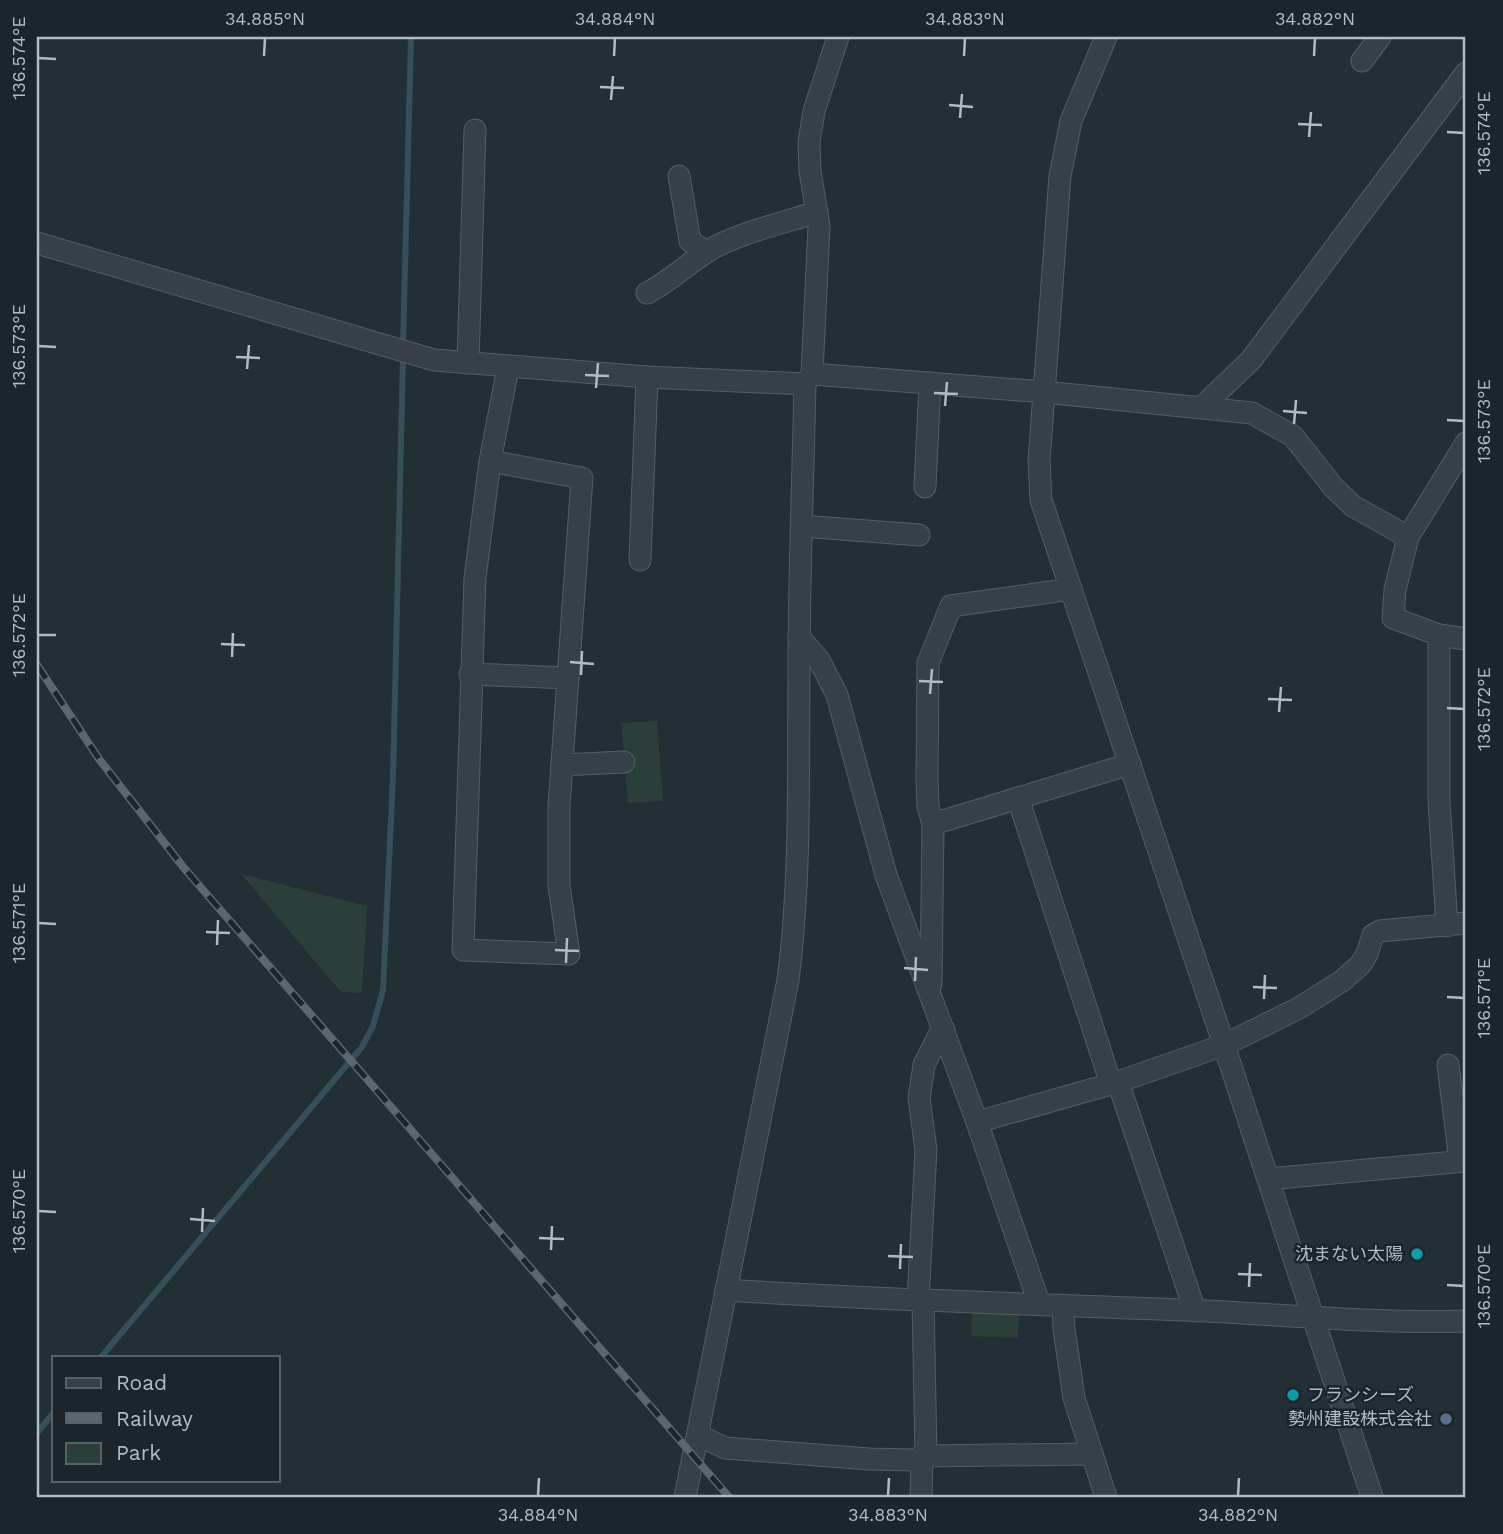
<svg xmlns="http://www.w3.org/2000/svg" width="1503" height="1534" viewBox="0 0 1503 1534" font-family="'Work Sans','Noto Sans JP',sans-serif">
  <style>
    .green { fill: #2b3f3a }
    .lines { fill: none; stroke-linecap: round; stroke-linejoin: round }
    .stream { stroke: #374e5b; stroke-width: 6 }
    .minor-casing { stroke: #535e64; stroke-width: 23 }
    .minor { stroke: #364046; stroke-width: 21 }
    .rail-casing { stroke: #5a676f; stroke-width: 8 }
    .rail { stroke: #1b252b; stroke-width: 5; stroke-dasharray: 16; stroke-linecap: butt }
    .ticks { fill: none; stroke: #b0bbc3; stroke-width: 2.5 }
    .culture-dot { fill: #0f9aa8; stroke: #1b252b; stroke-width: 2.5 }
    .service-dot { fill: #5c6f8a; stroke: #1b252b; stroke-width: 2.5 }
    .labels { text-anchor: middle; stroke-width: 5; stroke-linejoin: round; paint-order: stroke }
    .poi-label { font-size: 18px; fill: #b0bbc3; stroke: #1b252b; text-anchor: end }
    .neatline { fill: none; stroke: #b0bbc3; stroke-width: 2.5 }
    .ticks-label { font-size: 18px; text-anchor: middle; fill: #b0bbc3 }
  </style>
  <rect width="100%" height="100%" fill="#222f35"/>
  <g class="green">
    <path d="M657,721L663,801L628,803L621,723Z"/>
    <path d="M241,874L367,906L362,993L341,992Z"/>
    <path d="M972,1311L1019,1314L1018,1338L971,1336Z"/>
  </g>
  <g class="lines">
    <g class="stream">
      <path d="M403,346L411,37"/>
      <path d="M101,1357L362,1047L373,1026L383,990L393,777L403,357"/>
      <path d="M37,1433L54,1412"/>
    </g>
    <g class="minor-casing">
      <g id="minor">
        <path d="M1106,37L1071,121L1060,176L1039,461L1041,500L1224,1045L1372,1497"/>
        <path d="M1362,61L1380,37"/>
        <path d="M679,176L690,241L706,252"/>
        <path d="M37,243L434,360L647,377L805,384"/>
        <path d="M647,293C669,282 685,266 705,253C733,234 784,223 817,212"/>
        <path d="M468,363L475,130"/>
        <path d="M812,374L1044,392L1252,413L1293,436L1334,488L1353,506L1408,537L1466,443"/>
        <path d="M1202,407L1251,360L1466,73"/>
        <path d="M490,461L582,478L559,806V886L569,954L463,950L475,578L490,461L508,368"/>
        <path d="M925,487L930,383"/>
        <path d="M802,526L919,535"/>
        <path d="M1408,537L1395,590L1393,618L1439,635L1466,639"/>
        <path d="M640,560L647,377"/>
        <path d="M1439,635V801L1447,926"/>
        <path d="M799,637L819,660L837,695L886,875L977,1122L1039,1303"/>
        <path d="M470,674L568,678"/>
        <path d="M562,765L624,762"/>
        <path d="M1018,798L1111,1084"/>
        <path d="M933,824L1130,764"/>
        <path d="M931,984L933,824L928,807L927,779L928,663L951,606L1071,589"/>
        <path d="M1448,1065L1460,1161"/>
        <path d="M1118,1082L1195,1311"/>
        <path d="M977,1122L1118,1082L1224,1045L1299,1008L1342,981L1361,964L1367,954L1373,935L1380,931L1466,923"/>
        <path d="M1268,1179L1466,1161"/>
        <path d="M726,1290C879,1300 1033,1304 1186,1310C1280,1314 1373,1324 1466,1321"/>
        <path d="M918,1300L926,1150L919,1098L924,1065L939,1035L944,1030"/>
        <path d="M923,1300L926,1456"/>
        <path d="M1063,1305L1064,1329L1074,1398L1106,1497"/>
        <path d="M698,1435L725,1448L869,1459L914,1460L922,1456L1091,1454"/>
        <path d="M685,1497L788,980C801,878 798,775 799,672C799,576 803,480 805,384L812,374L819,226L810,171L809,142L814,111L838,37"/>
        <path d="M921,1497L922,1456"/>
      </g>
    </g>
    <use href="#minor" class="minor"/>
    <g class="rail-casing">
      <path id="rail" d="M37,665L99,759L184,868L729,1497"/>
    </g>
    <use href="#rail" class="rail"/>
  </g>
  <path class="ticks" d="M264,56L265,38M614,56L615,38M964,56L965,38M1314,56L1315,38M38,58L56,59M600,87L624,88M611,100L613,76M949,105L973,107M960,118L962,94M1298,124L1322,125M1447,132L1464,133M1309,137L1311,112M38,346L56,347M236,357L260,358M247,369L249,345M585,375L609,376M596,388L598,363M934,393L958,394M945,406L947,382M1283,411L1307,413M1447,420L1464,421M1294,424L1296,400M38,635H56M221,644L245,645M232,657L233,633M570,662L594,664M581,675L582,651M919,681L943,682M930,694L932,669M1268,699L1292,700M1447,708L1464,709M1279,712L1281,687M38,923L56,924M206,932L230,933M217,945L218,920M555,950L579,951M566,963L567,938M904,968L928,970M915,981L916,957M1253,987L1277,988M1447,997L1464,998M1264,999L1265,975M38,1211L56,1212M190,1219L215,1221M202,1232L203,1208M539,1238L564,1239M551,1250L552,1226M888,1256L913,1257M900,1269L901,1244M1238,1274L1262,1275M1447,1285L1464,1286M1249,1287L1250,1263M538,1496L539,1478M888,1496L889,1478M1238,1496L1239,1478"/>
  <g class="culture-dot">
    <circle cx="1417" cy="1254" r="7"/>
    <circle cx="1293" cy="1395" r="7"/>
  </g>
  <circle class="service-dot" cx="1446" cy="1419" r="7"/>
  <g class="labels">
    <g class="poi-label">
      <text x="1403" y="1260">沈まない太陽</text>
      <text x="1307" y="1401" text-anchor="start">フランシーズ</text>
      <text x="1432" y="1425">勢州建設株式会社</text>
    </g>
  </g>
  <rect width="1503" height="1534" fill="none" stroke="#1b252b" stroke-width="77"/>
  <rect x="52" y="1356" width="228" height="126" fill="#1b252b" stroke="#576168" stroke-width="2"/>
  <rect x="66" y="1378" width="35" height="10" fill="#364046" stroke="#576168" stroke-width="2"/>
  <text x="116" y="1390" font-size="21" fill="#b0bbc3">Road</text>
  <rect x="66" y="1413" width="35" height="10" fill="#5a676f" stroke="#576168" stroke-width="2"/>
  <text x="116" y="1426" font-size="21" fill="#b0bbc3">Railway</text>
  <rect x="66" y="1443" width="35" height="21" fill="#2b3f3a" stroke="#576168" stroke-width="2"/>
  <text x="116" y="1460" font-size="21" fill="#b0bbc3">Park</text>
  <rect x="38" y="38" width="1426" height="1458" class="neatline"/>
  <g class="ticks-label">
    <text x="265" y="25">34.885°N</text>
    <text x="615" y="25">34.884°N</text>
    <text x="965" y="25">34.883°N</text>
    <text x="1315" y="25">34.882°N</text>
    <text transform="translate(19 58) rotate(-90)" y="6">136.574°E</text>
    <text transform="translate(1484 133) rotate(-90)" y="6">136.574°E</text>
    <text transform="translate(19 346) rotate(-90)" y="6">136.573°E</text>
    <text transform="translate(1484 421) rotate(-90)" y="6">136.573°E</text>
    <text transform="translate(19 635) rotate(-90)" y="6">136.572°E</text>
    <text transform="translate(1484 709) rotate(-90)" y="6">136.572°E</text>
    <text transform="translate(19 923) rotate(-90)" y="6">136.571°E</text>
    <text transform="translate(1484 998) rotate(-90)" y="6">136.571°E</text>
    <text transform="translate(19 1211) rotate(-90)" y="6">136.570°E</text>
    <text transform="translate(1484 1286) rotate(-90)" y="6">136.570°E</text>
    <text x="538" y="1521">34.884°N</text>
    <text x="888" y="1521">34.883°N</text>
    <text x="1238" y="1521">34.882°N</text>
  </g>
</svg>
